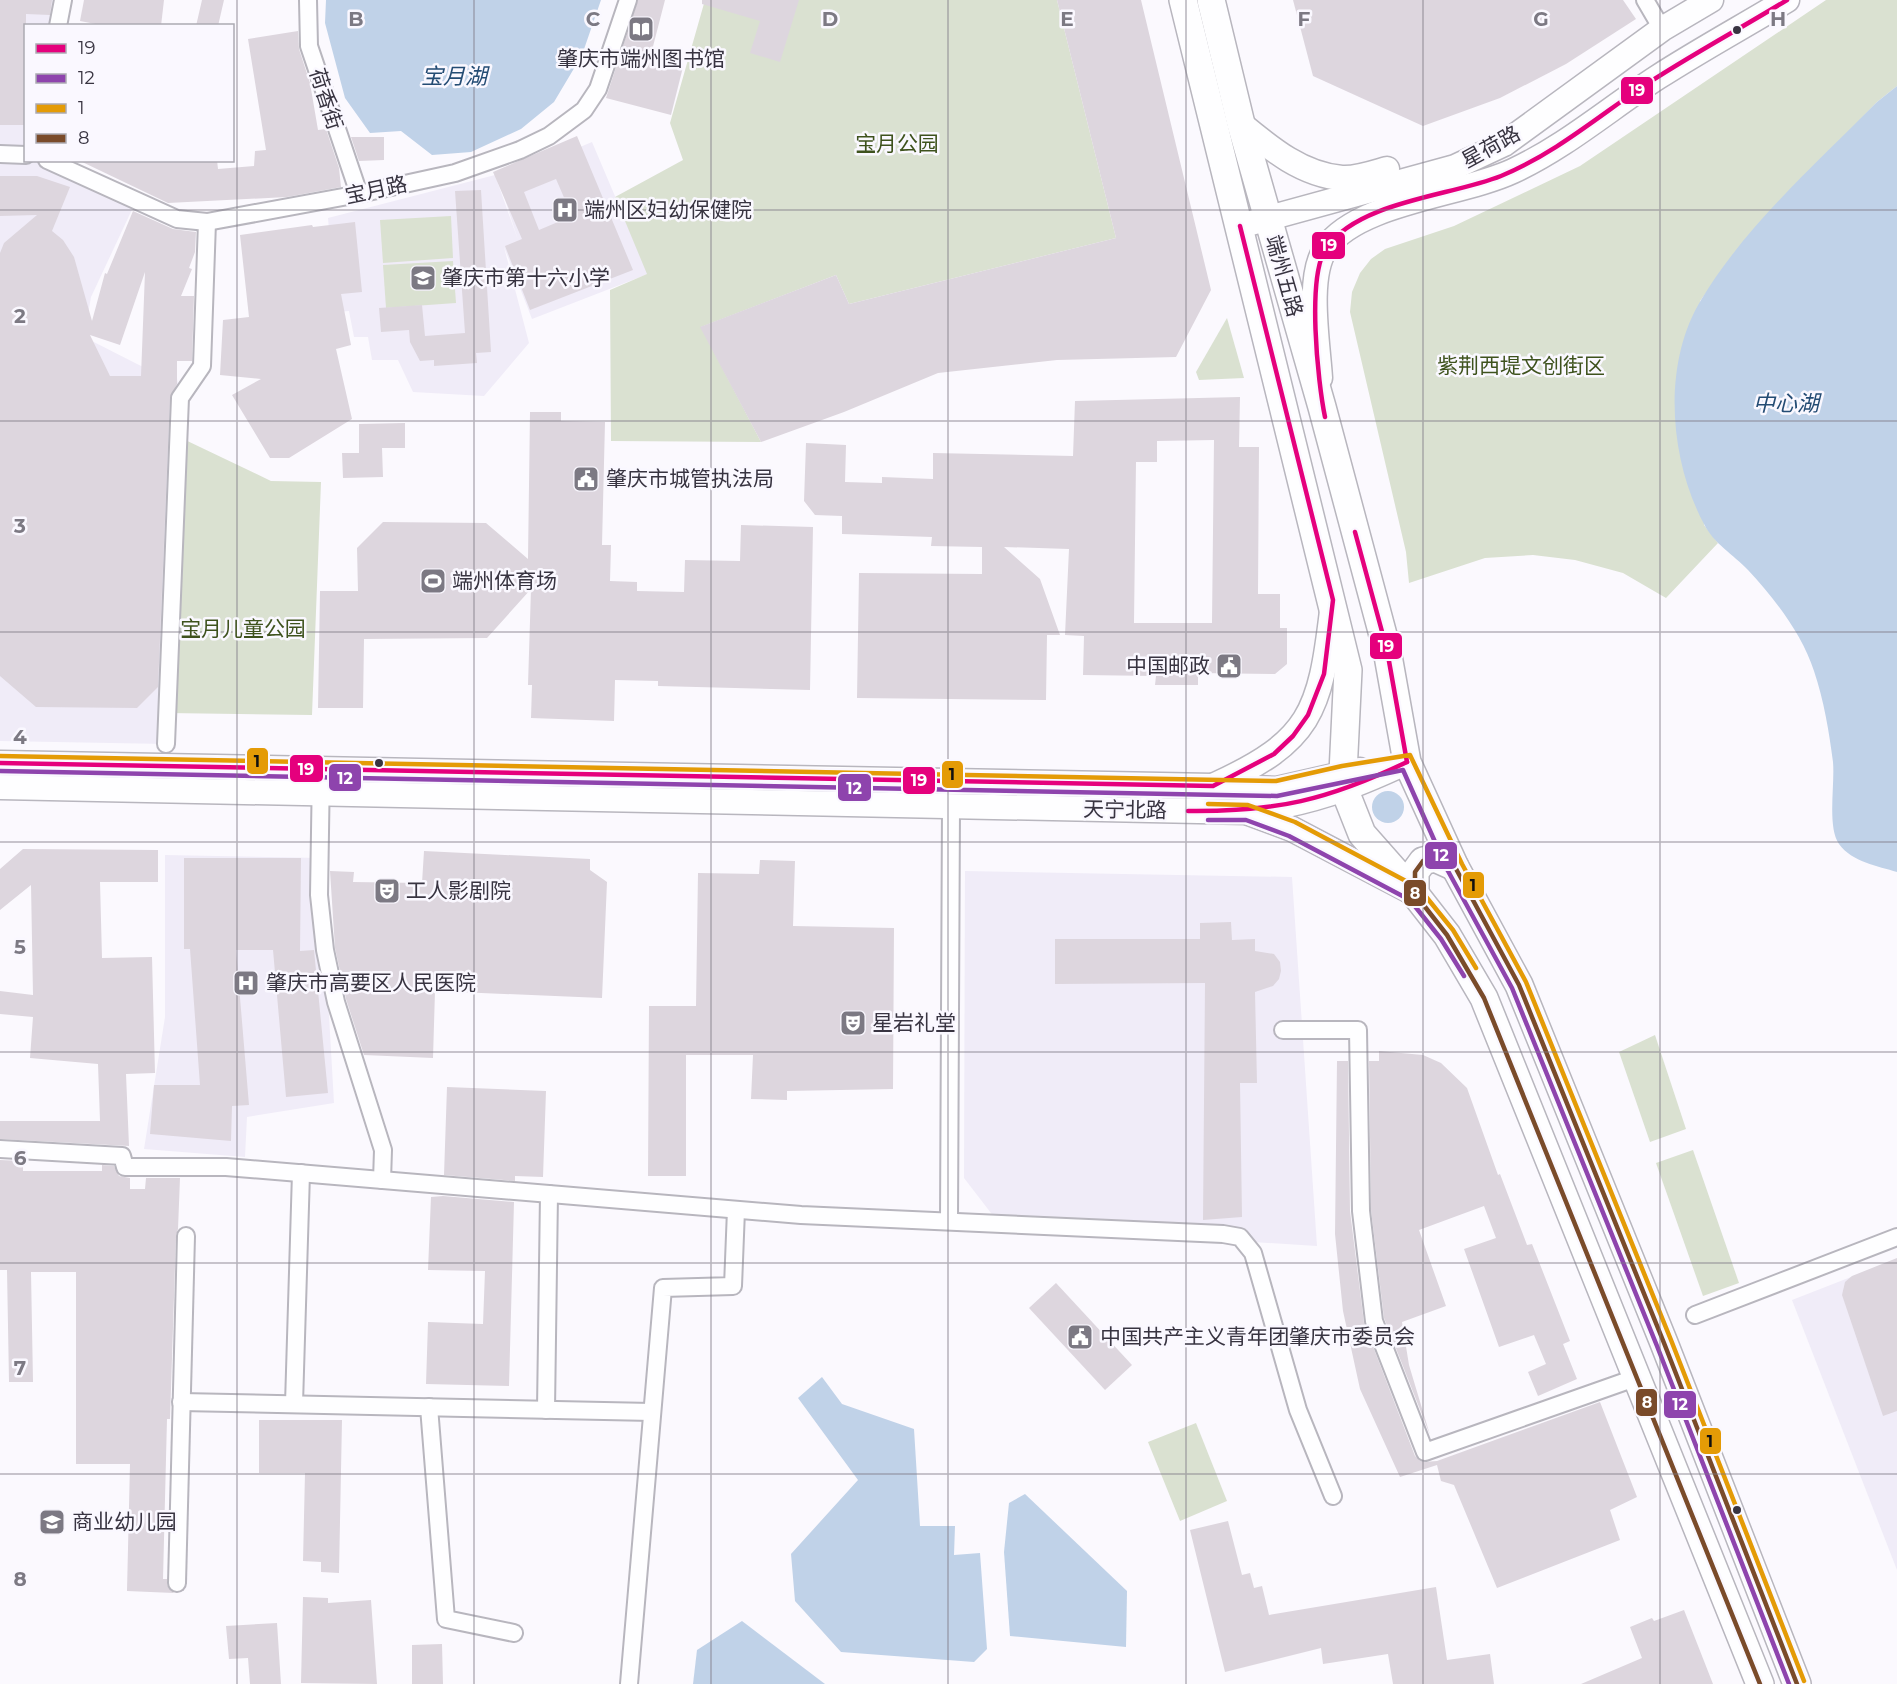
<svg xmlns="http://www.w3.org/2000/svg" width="1897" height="1684" viewBox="0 0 1897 1684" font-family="Montserrat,'Noto Sans SC',sans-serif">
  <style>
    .built { fill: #f0ecf8 }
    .green { fill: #dae1d1 }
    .water { fill: #c0d2e8 }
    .building { fill: #ddd6de; fill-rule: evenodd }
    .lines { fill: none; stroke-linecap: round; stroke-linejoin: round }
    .street-casing { stroke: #b8b6be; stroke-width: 20 }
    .secondary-casing { stroke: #b8b6be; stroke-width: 27 }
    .primary-casing { stroke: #b8b6be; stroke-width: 30 }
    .street { stroke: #fefeff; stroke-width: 16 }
    .secondary { stroke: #fefeff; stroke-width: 24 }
    .primary { stroke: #fefeff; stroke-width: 27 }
    .bus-1-casing { stroke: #faf8ff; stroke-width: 9 }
    .bus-2-casing { stroke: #faf8ff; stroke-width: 9 }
    .bus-3-casing { stroke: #faf8ff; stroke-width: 9 }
    .bus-4-casing { stroke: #faf8ff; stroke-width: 9 }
    .bus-1 { stroke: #e5007d; stroke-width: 4.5 }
    .bus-2 { stroke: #8e44ad; stroke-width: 4.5 }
    .bus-3 { stroke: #e49b06; stroke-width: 4.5 }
    .bus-4 { stroke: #7a4b2a; stroke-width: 4.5 }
    .grid { fill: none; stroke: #7c7983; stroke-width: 1.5; stroke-opacity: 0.55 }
    .bus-dot { fill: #383441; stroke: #faf8ff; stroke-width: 2 }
    .labels { text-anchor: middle; stroke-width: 5; stroke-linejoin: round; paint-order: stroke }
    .poi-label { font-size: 21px; fill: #383441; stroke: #faf8ff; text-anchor: start }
    .street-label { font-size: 21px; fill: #383441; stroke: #faf8ff }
    .park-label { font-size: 21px; fill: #3e521d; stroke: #faf8ff }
    .water-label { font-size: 22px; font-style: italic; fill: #244c74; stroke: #faf8ff }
    .grid-label { font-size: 20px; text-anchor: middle; font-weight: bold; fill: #7c7983; stroke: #faf8ff; stroke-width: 5; stroke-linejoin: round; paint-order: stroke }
    .line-badge { stroke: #faf8ff; stroke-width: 2 }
    .badge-label { font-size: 16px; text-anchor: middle; font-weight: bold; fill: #fff }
    .pale-badge-label { font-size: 16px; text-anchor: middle; font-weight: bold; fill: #111 }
  </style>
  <rect width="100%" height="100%" fill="#fbf9fe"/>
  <g class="built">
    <path d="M0,0H65L60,25L26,26V160L47,161L136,201L91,297L84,337L141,366L177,378L180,398L166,744L0,741Z"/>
    <path d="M592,142L648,274L532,319L504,247L529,343L484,396L413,392L398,360H372L368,337H354L349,311L336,312L328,218L495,175L518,240L499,181Z"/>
    <path d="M165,855L320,858L334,1103L247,1117L245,1157L144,1149L165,1017Z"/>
    <path d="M965,871L1292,877L1317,1246L1001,1226L964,1178Z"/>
    <path d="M1897,1259V1570L1792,1300Z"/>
  </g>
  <g class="green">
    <path d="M705,0H1057L1116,238L849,304L836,275L701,327L761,442L611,441L610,290L647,274L615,197L683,160L670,123Z"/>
    <path d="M1826,0H1897V86L1877,102L1747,238L1700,301L1704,525L1718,543L1666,598L1623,573L1575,560L1533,555L1485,558L1409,583L1406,552L1350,312L1352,292L1360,273L1371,259L1385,249L1454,226L1580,166Z"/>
    <path d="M451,216L453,258L383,263L380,220Z"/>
    <path d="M453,261L456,303L386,308L383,265Z"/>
    <path d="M1227,318L1244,378L1199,380L1196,372Z"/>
    <path d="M179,437L271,481L321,482L312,715L167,713Z"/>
    <path d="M1655,1035L1686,1129L1650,1142L1619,1052Z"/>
    <path d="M1693,1150L1739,1283L1703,1296L1656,1163Z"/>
    <path d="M1196,1423L1227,1501L1180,1521L1148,1442Z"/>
  </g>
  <g class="water">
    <path d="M326,0H601L582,55L554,102L521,129L471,152L432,155L401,131L370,133L345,98L325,23Z"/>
    <path d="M1897,86V872C1878,866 1852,862 1839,844C1827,827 1835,785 1833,762C1829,731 1824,701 1814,671C1802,634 1775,599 1748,570C1733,554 1714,544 1704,524C1669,459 1662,364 1701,300C1746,225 1817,163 1877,102Z"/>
    <circle cx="1388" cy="807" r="16"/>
    <path d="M822,1377L842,1404L914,1429L920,1526H955L954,1555L980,1553L987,1649L974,1662L841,1652L795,1601L791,1554L858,1480L798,1398Z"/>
    <path d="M1025,1494L1127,1591L1126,1647L1010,1636L1004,1552L1009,1503Z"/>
    <path d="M742,1621L825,1684H693L697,1650Z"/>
  </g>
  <g class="building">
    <path d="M0,0H52L50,15L26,14V125H0Z"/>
    <path d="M84,0H164L161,26H106L80,21Z"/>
    <path d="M202,0H224L218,26H196Z"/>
    <path d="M638,0H665L650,58L683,67L671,115L606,98Z"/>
    <path d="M702,0H799L780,62L750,53L760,21L702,4Z"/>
    <path d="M1057,0H1141L1211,290L1176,357L1057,360L938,373L844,412L761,442L700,327L836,275L849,304L1116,238Z"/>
    <path d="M1293,0H1623L1636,19L1566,64L1500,98L1423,126L1313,76Z"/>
    <path d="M298,31L299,49L310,83L318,130L326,129L339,168L341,187L287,197L168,203L78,160H217L218,169L254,166L255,151L266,150L248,39Z"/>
    <path d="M577,136L633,270L530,310L505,246L522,239L493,172ZM556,179L572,216L539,230L524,192Z"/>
    <path d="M351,137H384V160L359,161Z"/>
    <path d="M0,176H37L70,187L52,231L63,240L74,257L92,321L105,273L107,274L133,211L173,229L196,232L195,252L189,268L192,269L181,296H194L192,361H177V384L170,398L158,687L137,708L36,707L0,676V253L4,243L37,215L0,216ZM145,272L141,376H110L90,335L120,345Z"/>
    <path d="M481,190L491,352L476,353L477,363L434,366V360L420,361L410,342L409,330L381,332L379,308L422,305L425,336L465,333L455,191Z"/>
    <path d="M355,222L362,292L341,294L351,345L336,349L352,419L289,458H270L232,395L261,379L220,375L223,320L249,317L240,235L312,225L313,227Z"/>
    <path d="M1240,397L1239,447H1259L1258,594H1280V628H1287V664L1275,674L1198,673V685H1155L1156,676L1083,675L1084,636L1065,635L1069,549L1004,547L1040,579L1060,635H1047L1046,700L857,698L859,573L982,574V547L931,546L932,537L842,534V516L815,515L804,501L806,443L846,445L845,482L882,483V477L933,479V453L1073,456L1075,401ZM1214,440L1212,623H1134L1136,462H1157V441Z"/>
    <path d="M530,412H561V421L605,422L602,545H611L610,581L637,582V591L684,592L685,560L740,561L741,525L813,527L810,690L658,686V681L615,680L614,721L531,718L532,685H528L531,589L487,638L364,639L363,708H318L320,591H358L357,548L383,522L486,523L528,559Z"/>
    <path d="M405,423V448H382L383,477L343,478L342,453H359V424Z"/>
    <path d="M23,849L158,850V882H100L102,958L152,957L155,1073L126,1074L129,1146L0,1139V1121H100L98,1064L30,1058L33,1017L0,1014V991L33,995L31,885L0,910V869Z"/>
    <path d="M424,851L590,859V870L607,882L602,998L435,991L433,1058L364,1055L346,999L335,948L330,871L354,872L353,882L422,883Z"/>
    <path d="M184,858H301L300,951L314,950L328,1093L286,1097L273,950H236L249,1105L232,1106L231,1141L150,1134L154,1085H200L190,949H184Z"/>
    <path d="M760,860L795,861L793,926L894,928L893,1089L787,1091V1100L751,1099L753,1055H686V1176H648L649,1006H696L698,873L759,874Z"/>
    <path d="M1231,922L1232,940L1255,939V951L1274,954L1280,962L1281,971L1279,979L1273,986L1255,992L1257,1083H1240L1242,1217L1203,1220L1205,983L1055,984V939H1200V923Z"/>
    <path d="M1379,1051L1423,1055L1441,1063L1467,1088L1498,1175L1500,1174L1527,1245L1532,1244L1570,1341L1563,1344L1577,1379L1538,1396L1528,1372L1546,1364L1534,1335L1499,1347L1464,1249L1496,1238L1484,1206L1419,1230L1446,1306L1402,1322L1409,1365L1430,1435L1384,1318L1371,1210L1369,1061H1379Z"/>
    <path d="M1337,1061H1348L1350,1211L1364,1323L1415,1456L1423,1462L1437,1461L1600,1402L1637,1497L1610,1510L1620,1540L1497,1588L1454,1485L1441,1481L1437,1465L1400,1477L1360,1389L1343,1311L1335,1234Z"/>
    <path d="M447,1087L546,1091L543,1177L515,1176V1181L444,1175Z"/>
    <path d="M0,1160L23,1161V1171H102V1165L114,1166L119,1176L130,1178V1189H145L146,1178H180L178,1229L176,1236L170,1419H167L163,1579H167L168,1587L174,1593L127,1591L130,1464H76V1272H31L33,1382H9L7,1270H0Z"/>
    <path d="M443,1196L514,1202L509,1386L426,1384L428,1322L483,1324L485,1271L428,1270L431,1197Z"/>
    <path d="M1897,1258V1411L1883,1416L1842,1295L1845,1282L1852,1276Z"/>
    <path d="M1056,1283L1132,1365L1105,1390L1029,1308Z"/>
    <path d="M259,1420H342L339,1573L321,1572V1562L303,1561L305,1473H259Z"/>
    <path d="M1228,1521L1242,1575L1250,1573L1254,1588L1262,1586L1269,1615L1436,1587L1447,1660L1490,1654L1494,1684H1393L1388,1654L1323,1664L1321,1648L1225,1672L1190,1530Z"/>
    <path d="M303,1597L328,1598V1603L371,1600L377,1684L301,1683Z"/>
    <path d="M1684,1610L1713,1684H1581L1642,1658L1630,1627L1652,1618L1654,1621Z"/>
    <path d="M277,1623L281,1684H250L248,1658L229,1659L226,1626Z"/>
    <path d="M442,1644L443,1684H412V1645Z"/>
  </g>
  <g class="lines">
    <g class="street-casing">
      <g id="street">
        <path d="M308,0L309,46L359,194"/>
        <path d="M1645,0L1662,29"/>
        <path d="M58,26L63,0"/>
        <path d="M0,154L26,155"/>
        <path d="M47,160L177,219L207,222L359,194L455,173L520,150L549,136L584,110L598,89L628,0"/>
        <path d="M166,744L180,398L202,366L207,222"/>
        <path d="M321,769L319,895L325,950L336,1002L383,1150L382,1180"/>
        <path d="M1283,1030H1358L1361,1211L1374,1321L1425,1452L1635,1378"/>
        <path d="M0,1149L122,1156L125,1167H226L801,1215L1223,1234L1240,1237L1253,1253L1298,1410L1333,1496"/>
        <path d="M949,1220L951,807"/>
        <path d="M1695,1315L1897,1237"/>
        <path d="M181,1402L652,1412"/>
        <path d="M294,1404L301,1173"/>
        <path d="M429,1407L446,1619L514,1633"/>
        <path d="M546,1410L549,1194"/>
        <path d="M177,1583L186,1236"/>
        <path d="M629,1684L663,1288L733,1286L736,1210"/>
      </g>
    </g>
    <g class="secondary-casing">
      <g id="secondary">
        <path d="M1241,124C1270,148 1302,175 1342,178C1356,179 1373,173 1387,169"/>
        <path d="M1240,226L1455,167L1504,144L1662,29L1711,0"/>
        <path d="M1320,378C1318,344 1306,276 1326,248C1358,202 1462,195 1513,171C1565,147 1610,108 1658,77C1700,50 1744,26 1787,0"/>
        <path d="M0,763L1213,786L1277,789L1360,770"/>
        <path d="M1215,785C1311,741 1320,712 1332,611"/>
        <path d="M0,787L1247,812C1311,803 1349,789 1407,762"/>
        <path d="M1249,813L1292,829L1412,892"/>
      </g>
    </g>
    <g class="primary-casing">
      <g id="primary">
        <path d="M1183,0L1348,670L1343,773L1345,791L1362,834L1415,894L1447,935L1484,998L1760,1684"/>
        <path d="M1211,0L1241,124L1322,407L1387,650L1407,762L1455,867L1519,985L1664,1343L1797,1684"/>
        <path d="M1415,894V872L1423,861L1435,858L1455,867"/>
      </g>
    </g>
    <use href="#street" class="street"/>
    <use href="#secondary" class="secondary"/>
    <use href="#primary" class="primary"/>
    <g class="bus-1-casing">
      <g id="bus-1">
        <path d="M1325,417C1318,383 1306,274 1327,247C1360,201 1451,196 1501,176C1552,155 1594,120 1639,89C1687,57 1738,30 1787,0"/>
        <path d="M1355,532L1387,650L1407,762"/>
        <path d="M0,763L1213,786L1274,754L1293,736L1308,715L1324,674L1333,600L1240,226"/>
        <path d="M1188,811C1276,812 1328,800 1407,762"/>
      </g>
    </g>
    <g class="bus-2-casing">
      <g id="bus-2">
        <path d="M0,771L1277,796L1403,770L1448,871L1512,988L1657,1346L1789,1684"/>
        <path d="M1208,820H1246L1289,836L1410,900L1441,939L1464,976"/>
      </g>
    </g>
    <g class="bus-3-casing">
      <g id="bus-3">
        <path d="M0,756L1276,781L1342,766L1410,755L1462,864L1526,982L1671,1340L1804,1681"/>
        <path d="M1208,804L1248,805L1295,822L1419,888L1453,930L1476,968"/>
      </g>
    </g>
    <g class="bus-4-casing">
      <path id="bus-4" d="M1760,1684L1484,998L1447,935L1415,894V872L1423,861L1435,858L1455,867L1519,985L1664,1343L1797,1684"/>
    </g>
    <use href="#bus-1" class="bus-1"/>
    <use href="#bus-2" class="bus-2"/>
    <use href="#bus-3" class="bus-3"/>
    <use href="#bus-4" class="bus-4"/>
  </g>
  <path class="grid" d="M237,0V1684M474,0V1684M711,0V1684M948,0V1684M1186,0V1684M1423,0V1684M1660,0V1684M0,210H1897M0,421H1897M0,632H1897M0,842H1897M0,1052H1897M0,1263H1897M0,1474H1897"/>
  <defs>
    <g id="library-square" transform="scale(1.35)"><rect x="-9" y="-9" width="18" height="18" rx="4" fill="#7c7983" stroke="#faf8ff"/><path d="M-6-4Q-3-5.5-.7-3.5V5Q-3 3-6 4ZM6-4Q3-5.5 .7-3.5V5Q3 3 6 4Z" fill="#fff"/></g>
    <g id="hospital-square" transform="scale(1.35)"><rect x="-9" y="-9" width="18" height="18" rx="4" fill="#7c7983" stroke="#faf8ff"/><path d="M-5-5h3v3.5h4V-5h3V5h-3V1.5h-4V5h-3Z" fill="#fff"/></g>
    <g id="school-square" transform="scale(1.35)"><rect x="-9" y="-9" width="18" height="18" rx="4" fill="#7c7983" stroke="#faf8ff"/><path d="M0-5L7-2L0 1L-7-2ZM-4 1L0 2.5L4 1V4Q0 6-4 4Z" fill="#fff"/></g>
    <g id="civic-square" transform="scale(1.35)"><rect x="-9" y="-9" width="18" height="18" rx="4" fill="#7c7983" stroke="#faf8ff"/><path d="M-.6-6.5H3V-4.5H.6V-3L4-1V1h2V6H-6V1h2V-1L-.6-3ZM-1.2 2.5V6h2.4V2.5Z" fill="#fff"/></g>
    <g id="stadium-square" transform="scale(1.35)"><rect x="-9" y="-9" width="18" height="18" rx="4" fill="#7c7983" stroke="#faf8ff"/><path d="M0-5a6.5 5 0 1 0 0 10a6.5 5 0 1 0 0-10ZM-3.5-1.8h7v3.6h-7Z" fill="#fff"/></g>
    <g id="theatre-square" transform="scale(1.35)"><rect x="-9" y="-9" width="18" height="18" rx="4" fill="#7c7983" stroke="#faf8ff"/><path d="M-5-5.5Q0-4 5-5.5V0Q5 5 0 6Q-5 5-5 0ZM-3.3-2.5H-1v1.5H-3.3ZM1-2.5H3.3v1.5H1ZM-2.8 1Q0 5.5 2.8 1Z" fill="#fff"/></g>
  </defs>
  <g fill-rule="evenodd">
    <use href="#library-square" x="641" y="29"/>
    <use href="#hospital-square" x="565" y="210"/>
    <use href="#school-square" x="423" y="278"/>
    <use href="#civic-square" x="586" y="479"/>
    <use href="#stadium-square" x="433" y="581"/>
    <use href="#civic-square" x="1229" y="666"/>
    <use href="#theatre-square" x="387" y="891"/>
    <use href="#hospital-square" x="246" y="983"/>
    <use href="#theatre-square" x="853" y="1023"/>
    <use href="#civic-square" x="1080" y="1337"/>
    <use href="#school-square" x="52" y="1522"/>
  </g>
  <g class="bus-dot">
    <circle cx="1737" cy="30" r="5"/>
    <circle cx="379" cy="763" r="5"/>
    <circle cx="1737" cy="1510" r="5"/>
  </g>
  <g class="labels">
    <g class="poi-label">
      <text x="641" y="66" text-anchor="middle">肇庆市端州图书馆</text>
      <text x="584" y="217">端州区妇幼保健院</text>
      <text x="442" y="285">肇庆市第十六小学</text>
      <text x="606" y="486">肇庆市城管执法局</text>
      <text x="452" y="588">端州体育场</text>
      <text x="1210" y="673" text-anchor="end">中国邮政</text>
      <text x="406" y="898">工人影剧院</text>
      <text x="266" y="990">肇庆市高要区人民医院</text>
      <text x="872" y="1030">星岩礼堂</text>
      <text x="1100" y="1344">中国共产主义青年团肇庆市委员会</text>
      <text x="72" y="1529">商业幼儿园</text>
    </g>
    <g class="street-label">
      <text transform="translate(326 99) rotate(72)" y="7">荷香街</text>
      <text transform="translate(1491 147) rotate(-29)" y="7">星荷路</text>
      <text transform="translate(376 190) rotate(-12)" y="7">宝月路</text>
      <text transform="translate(1284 276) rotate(74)" y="7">端州五路</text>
      <text transform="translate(1125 810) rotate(1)" y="7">天宁北路</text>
    </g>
    <g class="park-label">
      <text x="897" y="151">宝月公园</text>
      <text x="1521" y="373">紫荆西堤文创街区</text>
      <text x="243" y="636">宝月儿童公园</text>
    </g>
    <g class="water-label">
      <text x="454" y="84">宝月湖</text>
      <text x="1786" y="411">中心湖</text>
    </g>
  </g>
  <g class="grid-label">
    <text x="356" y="26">B</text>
    <text x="593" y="26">C</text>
    <text x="830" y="26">D</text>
    <text x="1067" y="26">E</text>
    <text x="1304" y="26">F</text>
    <text x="1541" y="26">G</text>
    <text x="1778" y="26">H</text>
    <text x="20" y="323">2</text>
    <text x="20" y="533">3</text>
    <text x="20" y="744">4</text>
    <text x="20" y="954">5</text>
    <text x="20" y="1165">6</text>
    <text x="20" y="1375">7</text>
    <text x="20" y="1586">8</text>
  </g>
  <g class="line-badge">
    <rect x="1620" y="76" width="34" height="29" rx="6" fill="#e5007d"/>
    <rect x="1311" y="231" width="35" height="29" rx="6" fill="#e5007d"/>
    <rect x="1369" y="632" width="34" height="28" rx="6" fill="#e5007d"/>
    <rect x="246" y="747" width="23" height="28" rx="6" fill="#e49b06"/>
    <rect x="289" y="754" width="35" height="29" rx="6" fill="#e5007d"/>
    <rect x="941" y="760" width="23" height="29" rx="6" fill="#e49b06"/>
    <rect x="328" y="763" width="34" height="29" rx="6" fill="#8e44ad"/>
    <rect x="902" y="766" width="34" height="29" rx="6" fill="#e5007d"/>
    <rect x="837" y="773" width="35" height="29" rx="6" fill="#8e44ad"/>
    <rect x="1424" y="841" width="34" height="29" rx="6" fill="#8e44ad"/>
    <rect x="1462" y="871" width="23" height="28" rx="6" fill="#e49b06"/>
    <rect x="1403" y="879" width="24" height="28" rx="6" fill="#7a4b2a"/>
    <rect x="1635" y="1388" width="23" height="29" rx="6" fill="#7a4b2a"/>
    <rect x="1663" y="1390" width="34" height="29" rx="6" fill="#8e44ad"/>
    <rect x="1699" y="1427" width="23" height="28" rx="6" fill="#e49b06"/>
  </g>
  <g class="badge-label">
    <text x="1637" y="96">19</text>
    <text x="1329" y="251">19</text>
    <text x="1386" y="652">19</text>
    <text x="306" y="775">19</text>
    <text x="345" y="784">12</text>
    <text x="919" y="786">19</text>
    <text x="854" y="794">12</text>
    <text x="1441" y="861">12</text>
    <text x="1415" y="899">8</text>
    <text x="1647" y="1408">8</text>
    <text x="1680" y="1410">12</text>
  </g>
  <g class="pale-badge-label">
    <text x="257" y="767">1</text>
    <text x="952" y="780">1</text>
    <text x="1473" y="891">1</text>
    <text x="1710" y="1447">1</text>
  </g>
  <rect x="24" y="24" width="210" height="138" fill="#faf8ff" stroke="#acaab3" stroke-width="1.5"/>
  <rect x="36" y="44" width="30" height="9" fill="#e5007d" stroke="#acaab3" stroke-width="1.5"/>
  <text x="78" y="54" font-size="18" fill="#383441">19</text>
  <rect x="36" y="74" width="30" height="9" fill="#8e44ad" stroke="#acaab3" stroke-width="1.5"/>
  <text x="78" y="84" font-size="18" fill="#383441">12</text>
  <rect x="36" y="104" width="30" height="9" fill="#e49b06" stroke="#acaab3" stroke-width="1.5"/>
  <text x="78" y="114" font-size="18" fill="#383441">1</text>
  <rect x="36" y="134" width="30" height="9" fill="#7a4b2a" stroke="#acaab3" stroke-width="1.5"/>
  <text x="78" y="144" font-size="18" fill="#383441">8</text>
</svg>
